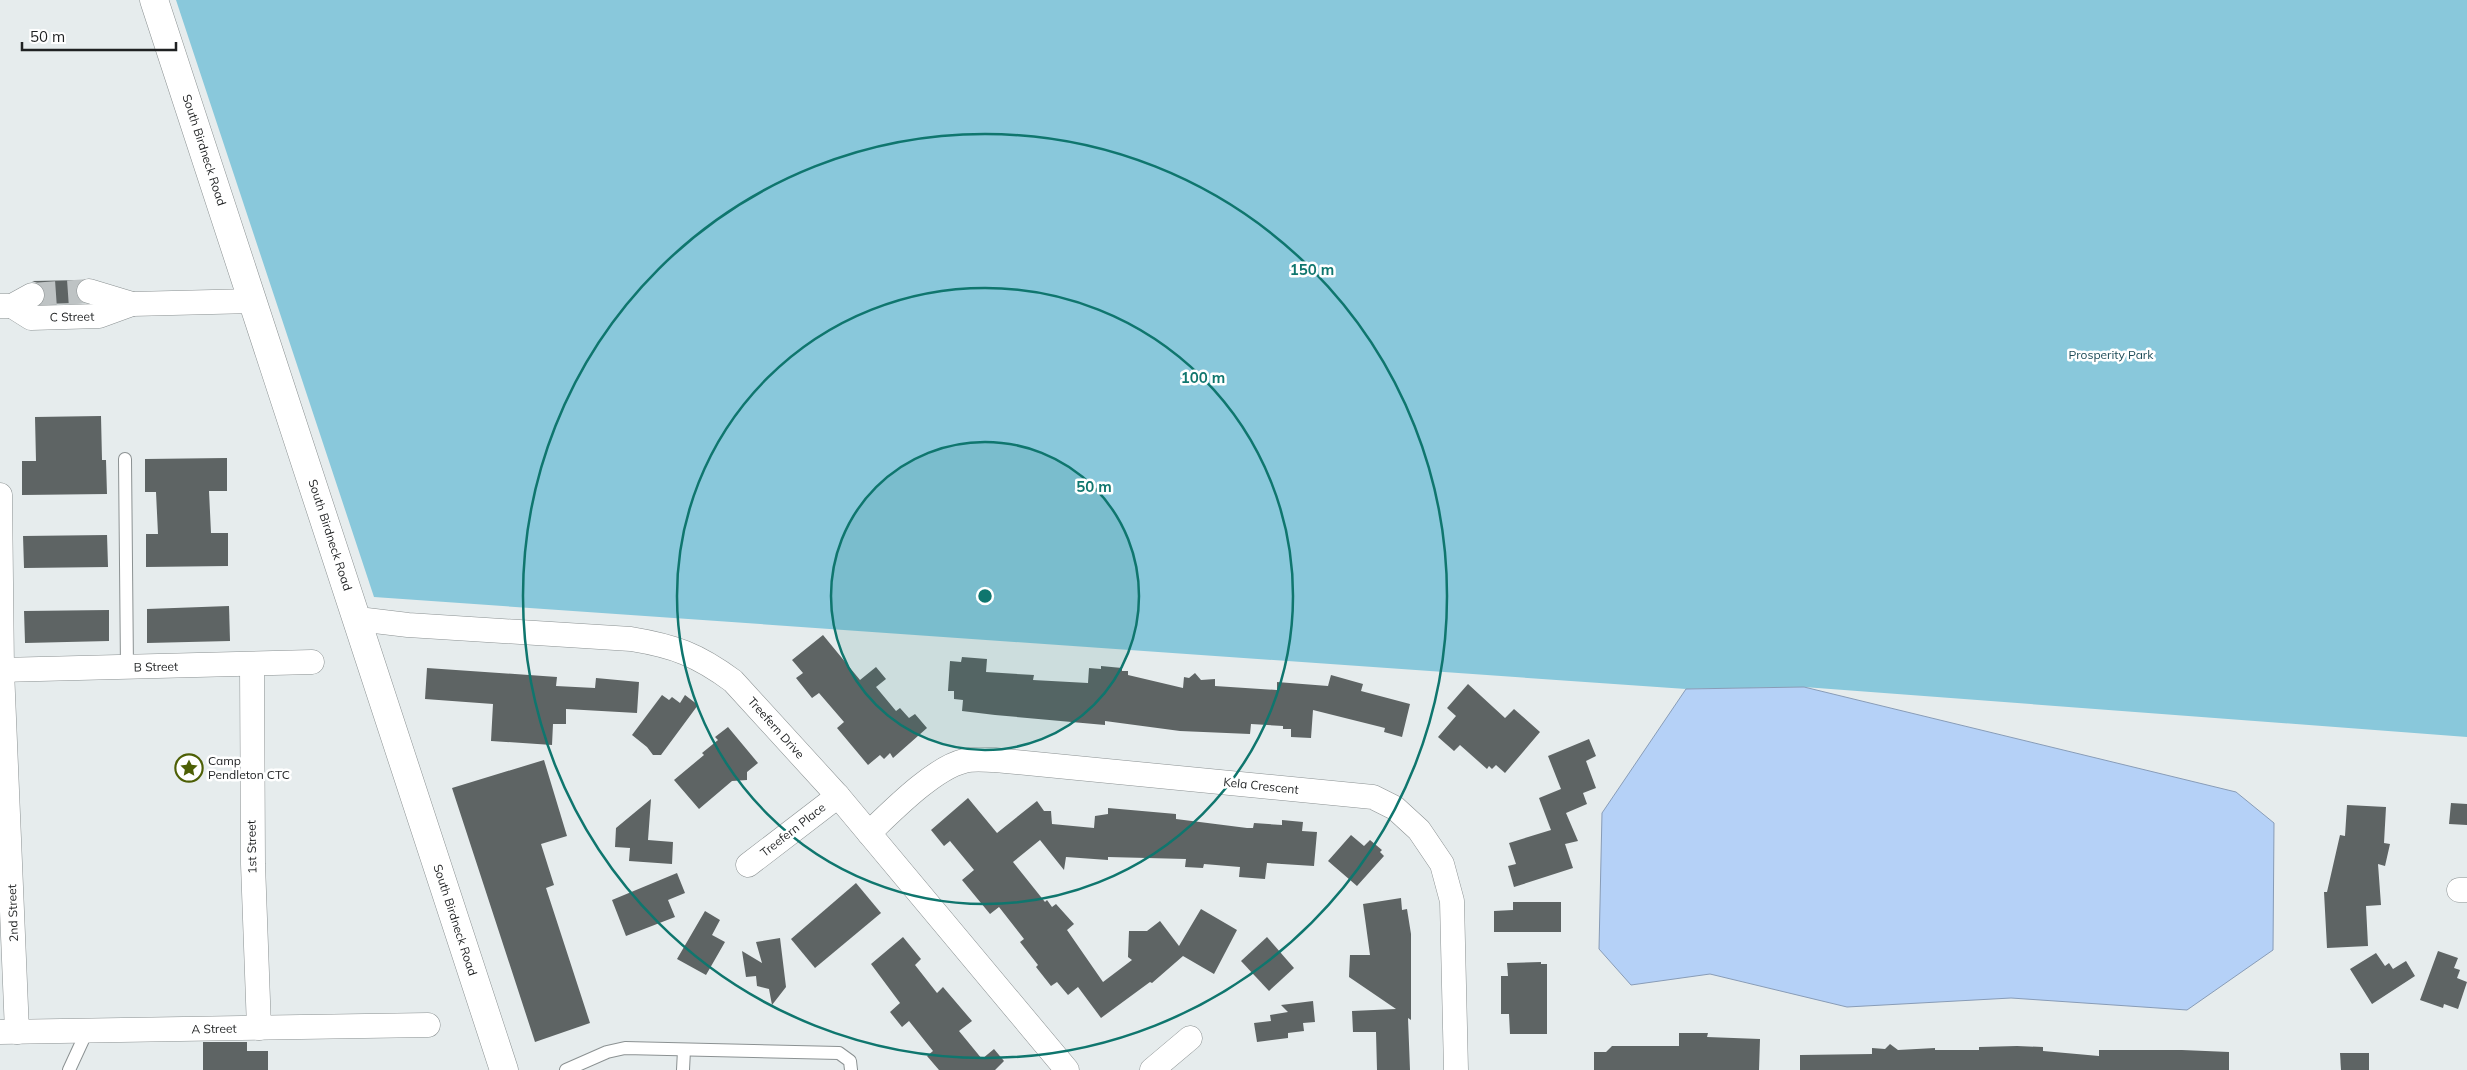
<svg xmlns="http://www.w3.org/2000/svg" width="2467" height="1070" viewBox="0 0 2467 1070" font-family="Mulish,sans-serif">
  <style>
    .green { fill: #89c8db }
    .water { fill: #b5d1f7; stroke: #889cb7 }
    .building { fill: #5e6464 }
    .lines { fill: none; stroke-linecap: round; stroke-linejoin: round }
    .street-tunnel { stroke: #bec3c4; stroke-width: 24; stroke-dasharray: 24 12; stroke-linecap: butt }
    .lane-casing { stroke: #8b9192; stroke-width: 14 }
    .street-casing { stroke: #8b9192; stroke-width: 25 }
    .secondary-casing { stroke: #8b9192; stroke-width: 29 }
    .lane { stroke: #fff; stroke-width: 12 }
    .street { stroke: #fff; stroke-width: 24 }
    .secondary { stroke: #fff; stroke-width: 28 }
    .ring { fill: none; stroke: #0f766e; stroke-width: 2.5 }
    .labels { text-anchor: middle; stroke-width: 5; stroke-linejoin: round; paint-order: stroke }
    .street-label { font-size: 12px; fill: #1f2122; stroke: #fff }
    .park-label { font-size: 12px; fill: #1d4b57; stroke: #fff }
    .poi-label { font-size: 12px; fill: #1f2122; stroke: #fff; text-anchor: start }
    .centre { fill: #0f766e; stroke: #fff; stroke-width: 2.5 }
    .ring-label { font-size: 15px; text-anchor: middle; font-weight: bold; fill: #0f766e; stroke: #fff; stroke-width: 5; stroke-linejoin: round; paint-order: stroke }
  </style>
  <rect width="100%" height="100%" fill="#e6eced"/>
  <path class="green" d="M176,0H2467V737L1804,687L1686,689L374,597Z"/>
  <path class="water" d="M1804,687L2236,792L2274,823L2273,950L2187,1010L2011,998L1847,1007L1710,974L1631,985L1599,949L1602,813L1686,689Z"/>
  <g class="building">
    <path d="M82,280L76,287V294L83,303L42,304L46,296L44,289L40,284L32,281Z"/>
    <path d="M101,416L102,460H106L107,494L22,495V461H36L35,417Z"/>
    <path d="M227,458V491H209L211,533H228V566L146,567V534H158L156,492H145V459Z"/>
    <path d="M107,535L108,567L24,568L23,536Z"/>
    <path d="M229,606L230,641L147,643V609Z"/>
    <path d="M109,610V641L25,643L24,611Z"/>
    <path d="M823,635L860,680L876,667L886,679L876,687L896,711L900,708L909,718L915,714L927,728L893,758L890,753L884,759L880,755L868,765L837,728L844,722L819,693L812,698L796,678L803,673L792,660Z"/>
    <path d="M962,657L987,659L986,672L1034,675L1033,680L1088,683L1089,668L1101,669V666L1122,668V671H1128V675L1183,688L1184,677L1189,678L1195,673L1201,680L1215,679V686L1277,690V682L1328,686L1331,675L1363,684L1361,691L1410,704L1402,737L1384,732L1385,728L1313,710L1311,738L1291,737V729H1283V726L1251,724L1250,734L1180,731L1105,721V725L995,715L962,711L963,700L954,699V691H948L950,661L961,662Z"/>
    <path d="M427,668L557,677L556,686L595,688L596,678L639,682L637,713L566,709V724H553L552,745L491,741L493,704L425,699Z"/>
    <path d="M1468,684L1505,718L1514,709L1540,732L1505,773L1496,765L1492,769L1489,766L1487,769L1460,745L1454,751L1438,737L1456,716L1447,708Z"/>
    <path d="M662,695L669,700L672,697L680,703L685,695L698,705L661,755H653L647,747L632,735Z"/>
    <path d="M728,727L758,763L747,772V780L732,781L699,809L674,780L704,755L702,753L718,740L715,737Z"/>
    <path d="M1589,739L1596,756L1586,761L1596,788L1583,793L1587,804L1566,813L1578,841L1565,844L1573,868L1514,887L1508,866L1516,864L1509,843L1551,830L1539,798L1561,789L1548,756Z"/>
    <path d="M544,760L567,836L541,844L554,885L546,888L590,1023L535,1042L452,788Z"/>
    <path d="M968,798L997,833L1037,801L1044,811H1051L1052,824L1094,828L1095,816L1108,814V808L1176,814V819L1247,828H1253L1254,823L1282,825V820L1303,822L1302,831L1317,832L1314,866L1267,863L1265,879L1239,877L1240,867L1204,864L1203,868L1185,867L1186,859L1108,857V860L1066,857L1064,870L1040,840L1013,862L1045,902L1047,900L1052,907L1056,904L1074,924L1067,930L1103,982L1132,960L1128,957L1129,931H1147L1160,921L1179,946L1201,909L1237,930L1214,974L1183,956L1152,983L1150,982L1101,1018L1078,987L1068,995L1057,982L1051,986L1036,967L1038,965L1020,942L1024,939L999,907L990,914L962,880L974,870L950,841L944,846L931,830Z"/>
    <path d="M651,799L648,840L673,842L672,864L629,861L630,848L615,847L616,828Z"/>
    <path d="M2451,803L2467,804V825L2449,824Z"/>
    <path d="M2347,805L2386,807L2384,843L2390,844L2385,866L2378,864L2381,905L2366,906L2368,946L2327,948L2324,892H2327L2340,835L2345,836Z"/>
    <path d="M1351,835L1364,846L1370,840L1382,850L1380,852L1384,856L1357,886L1328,861Z"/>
    <path d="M677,873L685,893L668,900L675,917L626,936L612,900Z"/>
    <path d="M856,883L881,913L815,968L791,939Z"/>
    <path d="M1401,898L1402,910L1407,909L1411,934V1020L1408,1018L1410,1070H1377L1376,1032H1353L1352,1011L1396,1009L1349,977L1350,955H1370L1363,904Z"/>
    <path d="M1513,902H1561V932H1494V911L1513,910Z"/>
    <path d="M705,911L720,920L712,935L725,942L706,975L677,959Z"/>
    <path d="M903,937L921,959L915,965L937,993L943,987L972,1021L959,1031L982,1059L994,1049L1004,1061L995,1070H939L927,1056L933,1051L909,1021L902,1027L890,1012L900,1003L871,964Z"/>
    <path d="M1267,937L1294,968L1269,991L1241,961Z"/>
    <path d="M780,938L786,987L772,1005L769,989L757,986L756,976L746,977L742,951L762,963L756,942Z"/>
    <path d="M2438,951L2458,958L2454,968L2460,970L2457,978L2467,982L2458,1009L2444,1004L2443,1008L2420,1000Z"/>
    <path d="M2376,953L2385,966L2389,963L2393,969L2406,961L2415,976L2372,1004L2350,969Z"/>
    <path d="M1541,962V964H1547V1034H1510L1509,1014H1501V976H1508L1507,963Z"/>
    <path d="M1313,1001L1315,1022L1303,1023L1304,1031L1288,1033V1038L1257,1042L1254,1023L1271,1021L1270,1015L1288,1012L1281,1005Z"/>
    <path d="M1679,1033H1708L1707,1037L1760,1039L1759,1070H1594V1052H1606L1612,1046H1679Z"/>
    <path d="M203,1042H247V1051H268V1070H203Z"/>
    <path d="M1890,1044L1898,1050L1935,1048V1050H1979V1047L2017,1046L2043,1047V1051L2099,1056V1050H2182L2229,1052V1070H1800V1055L1872,1054V1048L1885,1049Z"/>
    <path d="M2340,1053H2369V1070H2341Z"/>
  </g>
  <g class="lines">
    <path class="street-tunnel" d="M32,295L89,291"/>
    <g class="lane-casing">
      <g id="lane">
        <path d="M125,459L127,668"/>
        <path d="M69,1070L87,1031"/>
        <path d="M566,1070L607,1052L625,1048L839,1053L850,1061L851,1070"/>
        <path d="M683,1070L684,1050"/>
      </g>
    </g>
    <g class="street-casing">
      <g id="street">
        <path d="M89,291L132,304L253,301"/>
        <path d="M0,306H12L32,295"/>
        <path d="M12,306L31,318L99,316L132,304"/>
        <path d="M0,495L2,670L17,1032"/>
        <path d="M358,619L408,625L631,639C674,646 698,655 733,681L838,796L1067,1070"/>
        <path d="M252,665L253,864L259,1028"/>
        <path d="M0,670L312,662"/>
        <path d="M869,833C892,811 934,768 964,761C974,758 986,760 995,760L1373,797L1395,808L1419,830L1442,864L1452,901L1456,1070"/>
        <path d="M748,865L838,796"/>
        <path d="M2459,890H2467"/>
        <path d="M0,1032L428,1025"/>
        <path d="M1152,1070L1190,1038"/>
      </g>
    </g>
    <g class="secondary-casing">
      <path id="secondary" d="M154,0L504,1070"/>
    </g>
    <use href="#lane" class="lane"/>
    <use href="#street" class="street"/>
    <use href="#secondary" class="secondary"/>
  </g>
  <circle cx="985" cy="596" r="154" fill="#0f766e" fill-opacity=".12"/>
  <g class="ring">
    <circle cx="985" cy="596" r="154"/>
    <circle cx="985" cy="596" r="308"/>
    <circle cx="985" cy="596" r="462"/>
  </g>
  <defs>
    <g id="sight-ring" transform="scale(1.4375)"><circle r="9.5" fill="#fff" stroke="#4d5f05" stroke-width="1.5"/><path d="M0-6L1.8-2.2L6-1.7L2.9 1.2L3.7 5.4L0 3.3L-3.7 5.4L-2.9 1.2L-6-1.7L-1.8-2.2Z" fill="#4d5f05"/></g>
  </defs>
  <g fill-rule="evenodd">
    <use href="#sight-ring" x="189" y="768"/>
  </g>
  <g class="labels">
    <g class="street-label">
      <text transform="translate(204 150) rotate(72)" y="4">South Birdneck Road</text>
      <text transform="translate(72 317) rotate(-1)" y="4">C Street</text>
      <text transform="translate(330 535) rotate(72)" y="4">South Birdneck Road</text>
      <text transform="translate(156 667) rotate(-1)" y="4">B Street</text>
      <text transform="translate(776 728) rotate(48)" y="4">Treefern Drive</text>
      <text transform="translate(1261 786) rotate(6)" y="4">Kela Crescent</text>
      <text transform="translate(793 830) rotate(-38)" y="4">Treefern Place</text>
      <text transform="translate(252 847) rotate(-91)" y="4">1st Street</text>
      <text transform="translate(13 913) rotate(-92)" y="4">2nd Street</text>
      <text transform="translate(455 920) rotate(72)" y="4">South Birdneck Road</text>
      <text transform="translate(214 1029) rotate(-1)" y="4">A Street</text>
    </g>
    <g class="park-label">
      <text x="2111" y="359">Prosperity Park</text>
    </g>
    <g class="poi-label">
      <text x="208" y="765">Camp<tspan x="208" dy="14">Pendleton CTC</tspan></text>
    </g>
  </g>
  <circle cx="985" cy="596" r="8" class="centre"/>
  <g class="ring-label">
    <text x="1312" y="275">150 m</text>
    <text x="1203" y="383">100 m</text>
    <text x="1094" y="492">50 m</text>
  </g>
  <path d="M22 42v8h154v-8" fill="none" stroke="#1f2122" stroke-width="2.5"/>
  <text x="30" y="42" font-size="15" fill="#1f2122" stroke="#ffffff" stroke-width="4" paint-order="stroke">50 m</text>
</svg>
